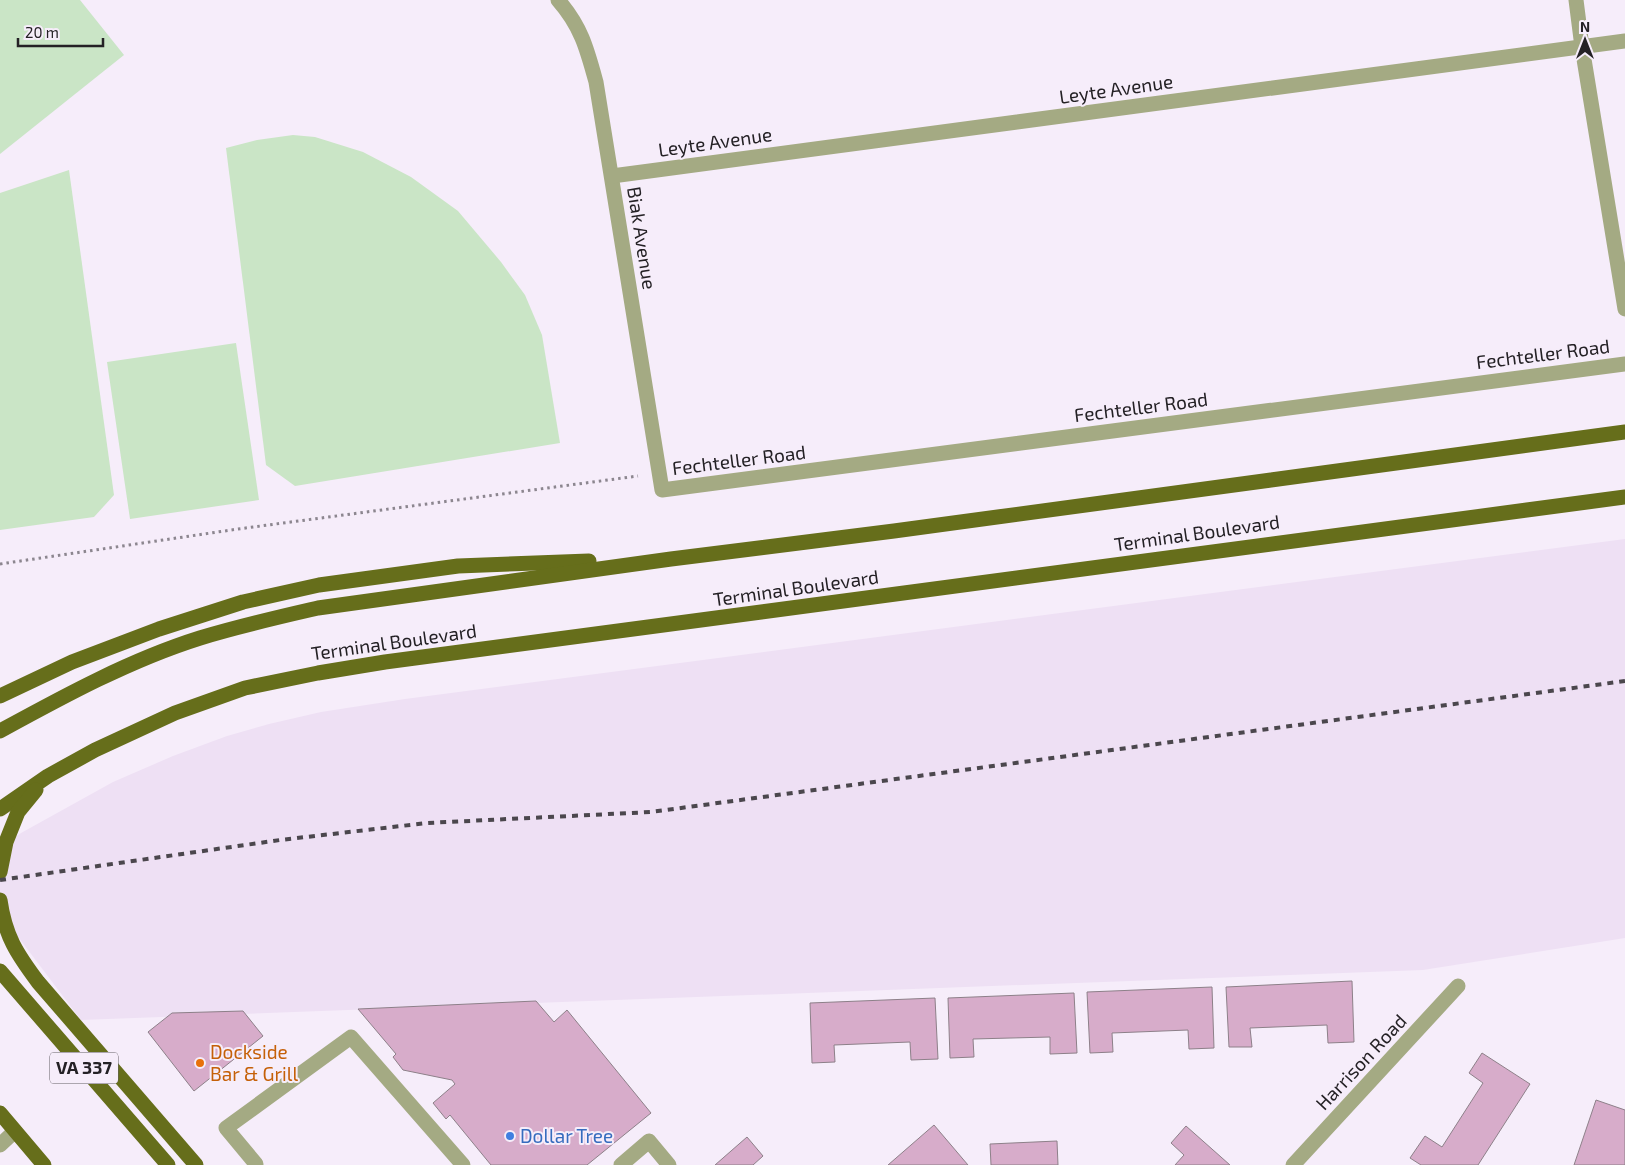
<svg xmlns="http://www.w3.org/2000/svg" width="1625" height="1165" viewBox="0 0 1625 1165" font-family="'Exo 2',sans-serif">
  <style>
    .built { fill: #eee0f4 }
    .green { fill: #cae5c6 }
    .building { fill: #d7acca; stroke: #8d8089 }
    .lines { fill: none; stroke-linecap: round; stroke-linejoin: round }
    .path { stroke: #8c868f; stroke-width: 3; stroke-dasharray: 2.5 4; stroke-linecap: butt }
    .minor { stroke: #a4aa83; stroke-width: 15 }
    .major { stroke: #666e1b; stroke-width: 15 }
    .rail { stroke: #4b474d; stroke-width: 4; stroke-dasharray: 6 6; stroke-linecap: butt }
    .food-dot { fill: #e8710a; stroke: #f6edfa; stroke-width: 2 }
    .shop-dot { fill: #3f7fe0; stroke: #f6edfa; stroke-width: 2 }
    .labels { text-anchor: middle; stroke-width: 4; stroke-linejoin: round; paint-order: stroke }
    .shield { fill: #f6edfa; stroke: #635e65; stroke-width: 1 }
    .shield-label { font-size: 18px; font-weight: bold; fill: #242125 }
    .street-label { font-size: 19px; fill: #242125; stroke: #f6edfa }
    .food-label { font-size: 19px; fill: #c56008; stroke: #f6edfa; text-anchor: start }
    .shop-label { font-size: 19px; fill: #366cbe; stroke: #f6edfa; text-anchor: start }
  </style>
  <rect width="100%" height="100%" fill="#f6edfa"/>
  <path class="built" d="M1625,539V938L1423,970L81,1020L0,913V848L21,833L113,782L173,756L227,736L269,724L321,712L405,699Z"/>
  <g class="green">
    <path d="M0,0H80L124,55L0,154Z"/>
    <path d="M293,135L315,137L363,152L411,177L458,211L501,262L525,295L542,335L560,443L295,486L266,465L226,148L257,140Z"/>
    <path d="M69,170L114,495L94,517L0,530V193Z"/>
    <path d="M236,343L259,500L130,519L107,362Z"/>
  </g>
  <g class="building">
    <path d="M1352,981L1354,1042L1328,1043L1327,1025L1250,1028L1252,1047H1229L1226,987Z"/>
    <path d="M1212,987L1214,1048L1189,1049L1188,1030L1112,1033L1113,1052L1090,1053L1087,992Z"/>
    <path d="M1074,993L1077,1053L1050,1054V1037L973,1039L974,1057L950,1058L948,998Z"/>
    <path d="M935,998L938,1059L911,1060L910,1042L834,1045L835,1062L812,1063L810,1003Z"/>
    <path d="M536,1001L554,1022L567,1010L651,1113L587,1165H491L450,1115L446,1119L433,1103L455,1084L452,1080L403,1070L393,1057L396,1054L358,1009Z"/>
    <path d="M243,1011L263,1036L194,1091L148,1032L172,1013Z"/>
    <path d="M1482,1053L1530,1084L1478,1165H1421L1410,1158L1425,1136L1442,1147L1483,1083L1469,1073Z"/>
    <path d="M1596,1100L1625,1110V1165H1574Z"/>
    <path d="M934,1125L968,1165H888Z"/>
    <path d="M1186,1126L1230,1165H1175L1184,1155L1171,1143Z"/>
    <path d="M747,1137L763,1156L753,1165H715Z"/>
    <path d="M1057,1141L1058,1165H991L990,1144Z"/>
  </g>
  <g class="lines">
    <path class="path" d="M0,564L238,529L638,476"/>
    <g class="minor">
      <path d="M558,0C581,26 587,49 596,82L662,490L1625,364"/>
      <path d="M1576,0L1582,47L1625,309"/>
      <path d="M612,176L1625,41"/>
      <path d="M0,1145L15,1131"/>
      <path d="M255,1165L256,1164L226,1128L351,1037L463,1165"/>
      <path d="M621,1165L649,1141L669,1165"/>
      <path d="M1293,1165L1458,986"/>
    </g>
    <g class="major">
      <path d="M0,696L72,662L159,629L243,602L319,585L458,566L589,561"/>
      <path d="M0,731C64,696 130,660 200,638C239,626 279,617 318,608L671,559L894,531L1625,432"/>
      <path d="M0,809L48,776L95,750L175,713L245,688L318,673L385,662L1625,497"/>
      <path d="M0,872L6,842L18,812L36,790"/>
      <path d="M0,900C5,936 17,954 38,982L196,1165"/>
      <path d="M0,971L168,1165"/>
      <path d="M0,1113L44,1165"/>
    </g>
    <path class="rail" d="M0,880L280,840L427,823L651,812L1625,681"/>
  </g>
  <circle class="food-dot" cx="200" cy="1063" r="5"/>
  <circle class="shop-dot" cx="510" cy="1136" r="5"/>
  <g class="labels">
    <rect class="shield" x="50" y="1052.5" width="68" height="31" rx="4"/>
    <g class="shield-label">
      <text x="84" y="1074">VA 337</text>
    </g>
    <g class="street-label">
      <text transform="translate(1116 89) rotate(-8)" y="7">Leyte Avenue</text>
      <text transform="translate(715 142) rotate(-8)" y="7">Leyte Avenue</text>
      <text transform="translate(642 238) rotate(81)" y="7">Biak Avenue</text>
      <text transform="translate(1543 354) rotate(-7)" y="7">Fechteller Road</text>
      <text transform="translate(1141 407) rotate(-7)" y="7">Fechteller Road</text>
      <text transform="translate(739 460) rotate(-7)" y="7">Fechteller Road</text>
      <text transform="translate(1197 533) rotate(-8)" y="7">Terminal Boulevard</text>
      <text transform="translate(796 588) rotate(-8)" y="7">Terminal Boulevard</text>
      <text transform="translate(394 642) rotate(-8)" y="7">Terminal Boulevard</text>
      <text transform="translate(1361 1062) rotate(-47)" y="7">Harrison Road</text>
    </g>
    <g class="food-label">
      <text x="210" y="1059">Dockside<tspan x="210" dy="22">Bar &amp; Grill</tspan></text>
    </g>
    <g class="shop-label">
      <text x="520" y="1143">Dollar Tree</text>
    </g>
  </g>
  <g transform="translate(1585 40)" stroke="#f6edfa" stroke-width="4" paint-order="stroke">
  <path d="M0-4L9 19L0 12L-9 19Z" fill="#242125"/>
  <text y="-8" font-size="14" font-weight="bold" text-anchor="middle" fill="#242125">N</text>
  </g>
  <path d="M18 38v8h85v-8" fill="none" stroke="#242125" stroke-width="2.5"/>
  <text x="25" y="38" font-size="15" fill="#242125" stroke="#f6edfa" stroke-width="4" paint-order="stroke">20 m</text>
</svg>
